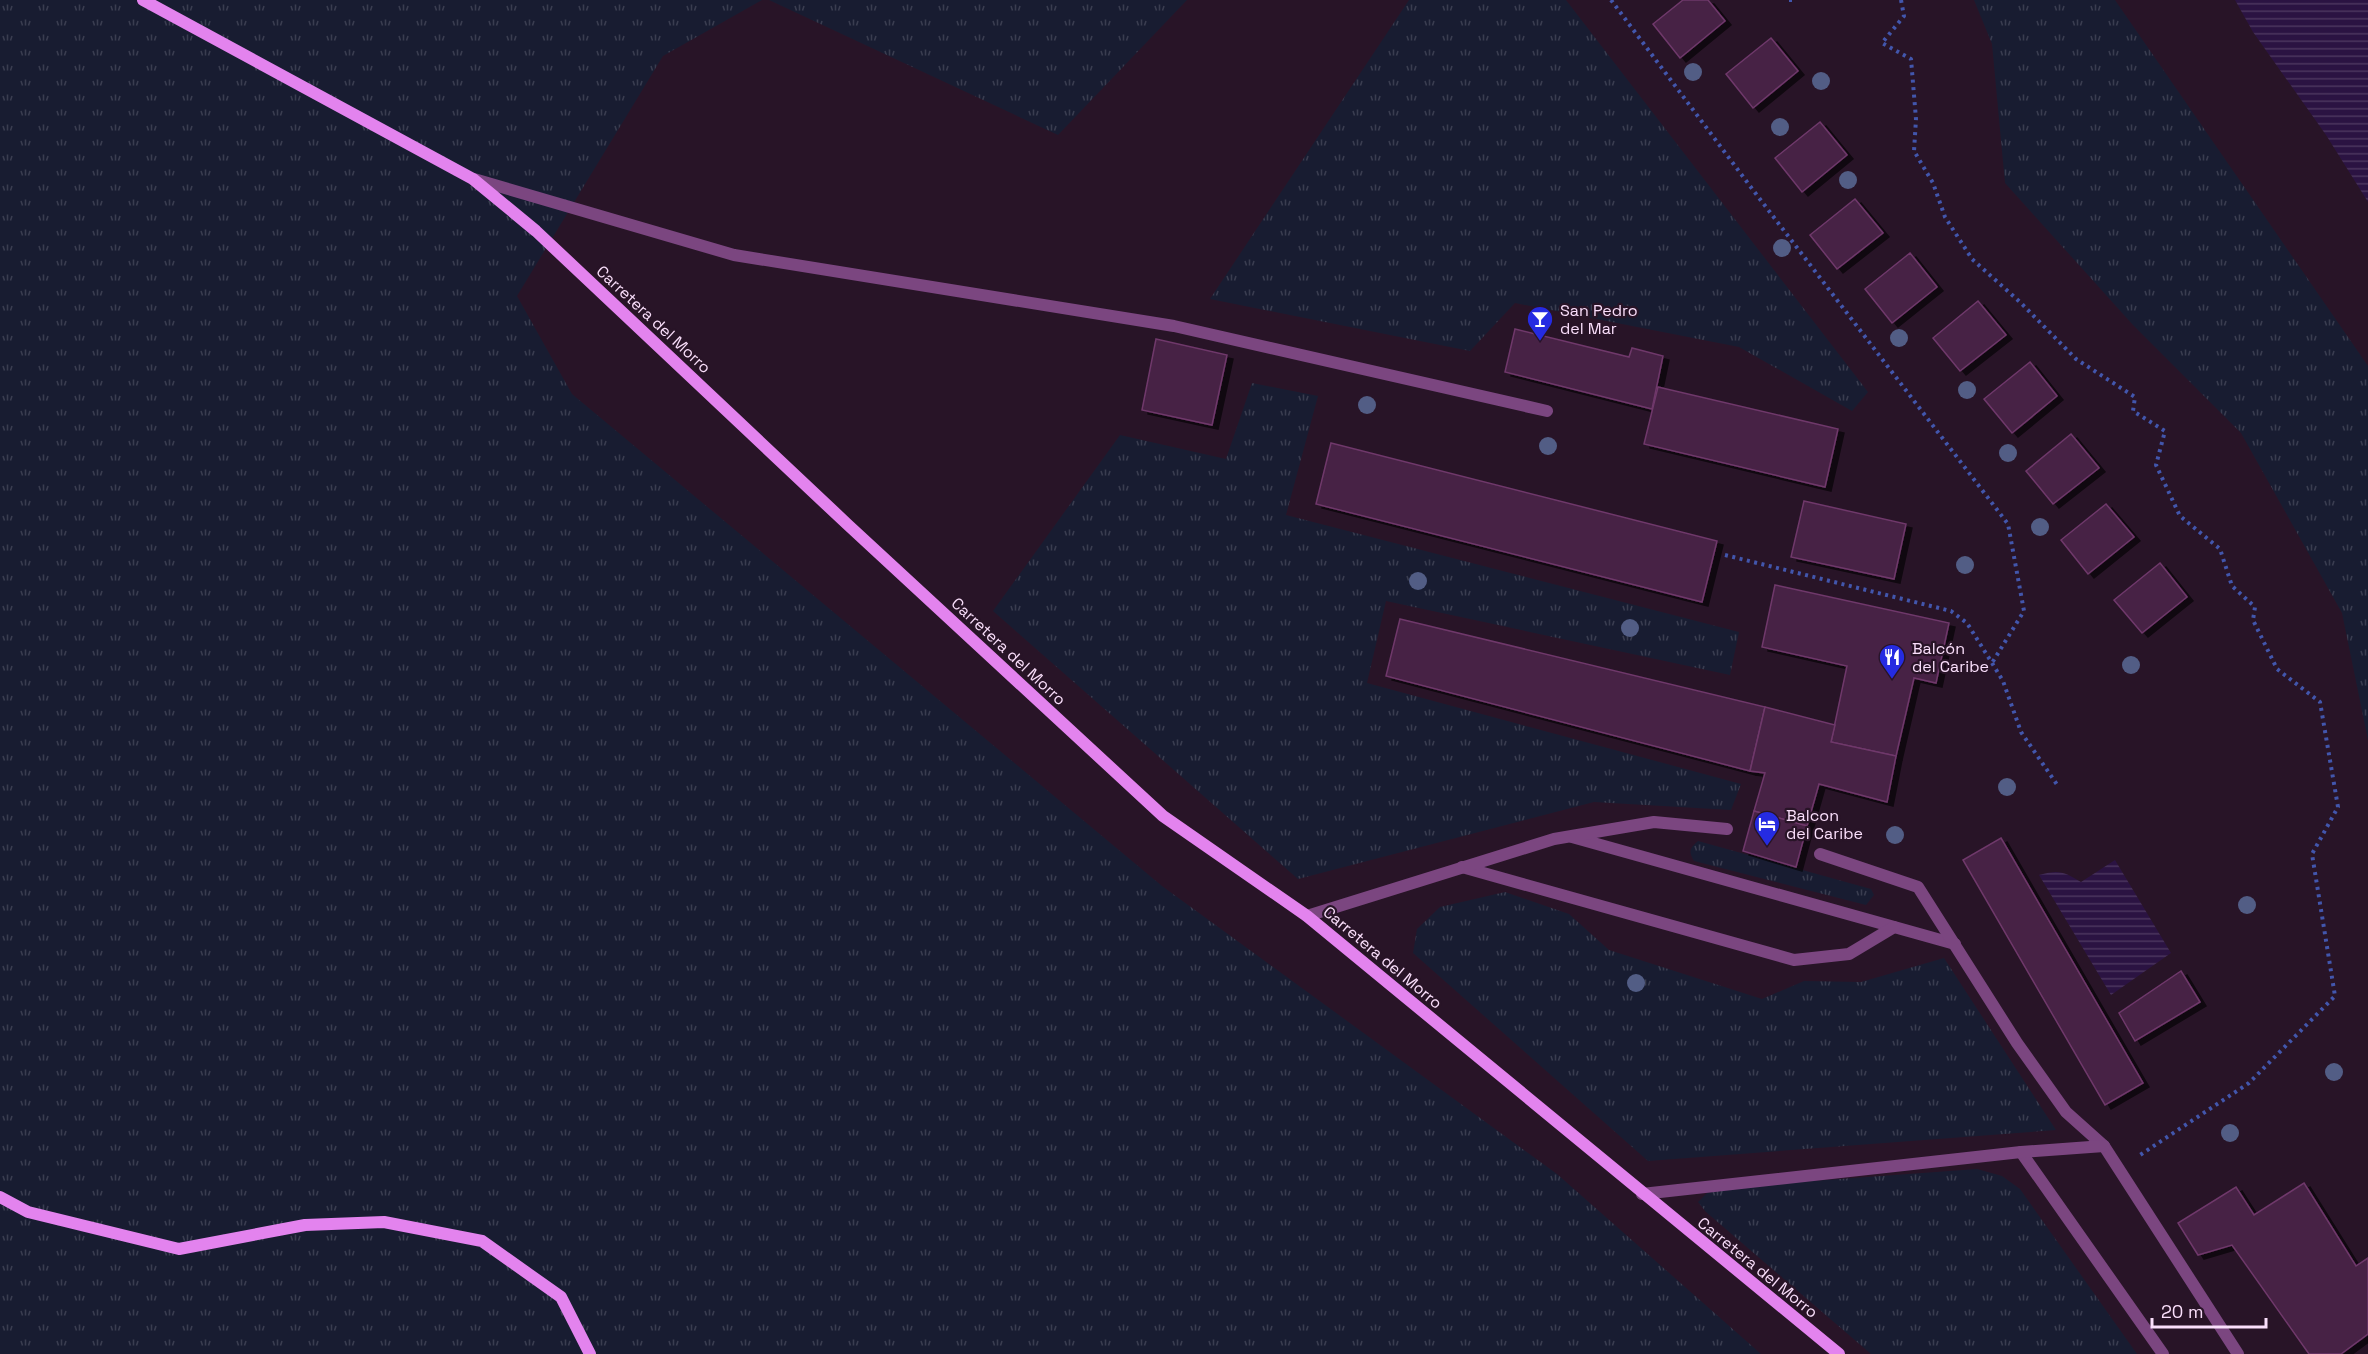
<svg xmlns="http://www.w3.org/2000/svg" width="2368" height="1354" viewBox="0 0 2368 1354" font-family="'Space Grotesk',sans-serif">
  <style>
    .grass { fill: url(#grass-tufts) }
    .water { fill: url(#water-rules) }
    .building { fill: #462344; stroke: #6f386b; stroke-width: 1.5; filter: url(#shadow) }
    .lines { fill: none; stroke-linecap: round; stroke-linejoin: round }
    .path { stroke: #4256ac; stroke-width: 4; stroke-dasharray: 3 4.5; stroke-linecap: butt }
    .lane { stroke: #7b4680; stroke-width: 12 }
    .secondary { stroke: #e383ee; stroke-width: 12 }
    .tree { fill: #525d85 }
    .labels { text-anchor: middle; stroke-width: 4.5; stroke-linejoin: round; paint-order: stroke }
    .poi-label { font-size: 16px; fill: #fadffb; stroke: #281427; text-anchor: start }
    .street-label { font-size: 16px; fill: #fadffb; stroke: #281427 }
  </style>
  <defs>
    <pattern id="grass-tufts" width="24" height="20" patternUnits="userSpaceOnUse" patternTransform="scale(1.5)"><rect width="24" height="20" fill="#181c31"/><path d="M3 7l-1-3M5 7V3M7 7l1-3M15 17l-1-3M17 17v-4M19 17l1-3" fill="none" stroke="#3a3d50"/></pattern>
    <pattern id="water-rules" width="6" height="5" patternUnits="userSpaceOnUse" patternTransform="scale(1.5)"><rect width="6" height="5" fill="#2b1342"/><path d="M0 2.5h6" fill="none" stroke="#4b355e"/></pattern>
    <filter id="shadow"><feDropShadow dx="6" dy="4" stdDeviation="0" flood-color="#0009"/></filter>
  </defs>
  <rect width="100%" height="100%" fill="#281427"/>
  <g class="grass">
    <path d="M0,0H762L663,56L517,296L572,394L1162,886L1557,1174L1761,1354H0Z"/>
    <path d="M769,0H1187L1058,135Z"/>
    <path d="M1409,0H1566L1868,392L1852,411L1739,347L1515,303L1470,351L1210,299Z"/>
    <path d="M1974,0H2115L2368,366V740L2342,613L2241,433L2133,325L2005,183L1992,44Z"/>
    <path d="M1252,383L1318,396L1286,515L1739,632L1730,675L1386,601L1367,683L1741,784L1731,810L1594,802L1298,879L993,611L1120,435L1226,459Z"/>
    <path d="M1698,841L1871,889L1874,895L1866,905L1694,861C1688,851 1690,848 1698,841Z"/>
    <path d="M1505,892L1569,914L1609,950L1762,999L1804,981L1861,982L1944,958L2056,1130L1648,1161L1413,953L1417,929L1440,907Z"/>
    <path d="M1977,1169L2002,1176L2020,1189L2137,1354H1871L1706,1212L1698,1202L1707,1193L1728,1187Z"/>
  </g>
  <g class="water">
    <path d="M2235,0H2368V202L2326,135L2253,32Z"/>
    <path d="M2115,860L2171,953L2111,995L2039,875C2060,869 2064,872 2081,882Z"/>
  </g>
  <g class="building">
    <path d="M1683,0H1708L1725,21L1680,58L1653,24Z"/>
    <path d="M1771,38L1798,71L1753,108L1726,74Z"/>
    <path d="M1820,122L1847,155L1802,192L1775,158Z"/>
    <path d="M1855,199L1883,233L1837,269L1810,235Z"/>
    <path d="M1910,253L1937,287L1892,323L1865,289Z"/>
    <path d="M1978,301L2006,335L1960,371L1933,338Z"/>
    <path d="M1515,329L1629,357L1632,348L1663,356L1652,409L1505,372Z"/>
    <path d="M1156,339L1227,355L1212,425L1142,410Z"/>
    <path d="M2030,362L2057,396L2012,433L1984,399Z"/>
    <path d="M1658,387L1838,429L1825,487L1644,444Z"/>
    <path d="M2071,434L2099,468L2053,504L2026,471Z"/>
    <path d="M1331,443L1717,541L1702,602L1316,504Z"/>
    <path d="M1804,501L1906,524L1894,579L1791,557Z"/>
    <path d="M2106,504L2134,537L2088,574L2061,540Z"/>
    <path d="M2160,563L2187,597L2142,633L2114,600Z"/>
    <path d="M1775,585L1949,623L1936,683L1914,678L1896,756L1831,742L1847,666L1762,647Z"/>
    <path d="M1400,619L1765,707L1750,771L1386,676Z"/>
    <path d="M1765,707L1835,725L1831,742L1896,756L1887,802L1819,784L1807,826L1754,811L1765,773L1750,771Z"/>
    <path d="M1754,811L1807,826L1796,867L1743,851Z"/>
    <path d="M2001,838L2143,1083L2105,1105L1963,860Z"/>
    <path d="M2181,971L2200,1002L2135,1041L2119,1013Z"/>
    <path d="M2304,1183L2356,1266L2368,1258V1334L2341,1354H2309L2232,1245L2198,1255L2178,1223L2236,1187L2254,1215Z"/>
  </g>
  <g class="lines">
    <g class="path">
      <path d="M1611,0L1753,190L2008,524L2024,611L1992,663"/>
      <path d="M1789,0H1795"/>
      <path d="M1901,0L1904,16L1882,43L1911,59L1916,119L1914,151L1933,183L1945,217L1972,259L2021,303L2076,359L2135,397L2133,411L2165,431L2156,465L2180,516L2220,549L2232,586L2255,607L2253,620L2277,669L2320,702L2338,807L2312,854L2335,996L2249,1083L2140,1155"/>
      <path d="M1725,555L1951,611L1967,623L1992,663L2003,681L2021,732L2058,786"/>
    </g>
    <g class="lane">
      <path d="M474,179L734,255L1174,326L1547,411"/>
      <path d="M1572,837L1955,944"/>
      <path d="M1820,854L1918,887L2017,1043L2066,1112L2104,1146L2238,1354"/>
      <path d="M1462,867L1794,960L1849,954L1894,927"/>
      <path d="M1307,916L1554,839L1654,822L1727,829"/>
      <path d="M2021,1152L2163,1354"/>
      <path d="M1642,1194L2021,1152L2104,1146"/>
    </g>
    <g class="secondary">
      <path d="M143,0L473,179L536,231L847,524L1163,816L1307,916L1839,1354"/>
      <path d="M0,1197L28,1212L179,1249L305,1225L384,1222L482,1241L561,1297L590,1354"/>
    </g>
  </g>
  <g class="tree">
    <circle cx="1693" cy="72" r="9"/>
    <circle cx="1821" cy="81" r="9"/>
    <circle cx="1780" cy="127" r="9"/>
    <circle cx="1848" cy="180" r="9"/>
    <circle cx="1782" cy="248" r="9"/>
    <circle cx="1899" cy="338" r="9"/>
    <circle cx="1967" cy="390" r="9"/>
    <circle cx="1367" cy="405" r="9"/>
    <circle cx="1548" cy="446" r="9"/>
    <circle cx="2008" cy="453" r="9"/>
    <circle cx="2040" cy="527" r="9"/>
    <circle cx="1965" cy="565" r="9"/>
    <circle cx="1418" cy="581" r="9"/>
    <circle cx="1630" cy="628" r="9"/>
    <circle cx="2131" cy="665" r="9"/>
    <circle cx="2007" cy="787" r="9"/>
    <circle cx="1895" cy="835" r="9"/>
    <circle cx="2247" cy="905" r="9"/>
    <circle cx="1636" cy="983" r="9"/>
    <circle cx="2334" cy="1072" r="9"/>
    <circle cx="2230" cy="1133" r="9"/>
  </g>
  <defs>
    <g id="bar-pin" transform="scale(1.35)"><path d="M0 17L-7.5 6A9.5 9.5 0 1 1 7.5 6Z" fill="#252be1" stroke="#281427"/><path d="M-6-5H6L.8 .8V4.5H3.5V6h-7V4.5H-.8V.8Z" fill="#fff"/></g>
    <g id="restaurant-pin" transform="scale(1.35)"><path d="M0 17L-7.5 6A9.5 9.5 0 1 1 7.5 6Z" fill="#252be1" stroke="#281427"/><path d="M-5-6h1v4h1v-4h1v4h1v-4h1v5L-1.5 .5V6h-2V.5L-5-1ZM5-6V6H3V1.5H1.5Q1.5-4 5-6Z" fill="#fff"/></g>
    <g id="hotel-pin" transform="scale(1.35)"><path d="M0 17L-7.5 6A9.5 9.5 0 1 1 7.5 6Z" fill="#252be1" stroke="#281427"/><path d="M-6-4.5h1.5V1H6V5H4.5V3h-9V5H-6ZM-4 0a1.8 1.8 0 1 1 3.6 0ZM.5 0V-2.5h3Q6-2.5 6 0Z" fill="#fff"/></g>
  </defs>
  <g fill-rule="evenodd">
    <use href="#bar-pin" x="1540" y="319"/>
    <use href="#restaurant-pin" x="1892" y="657"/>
    <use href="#hotel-pin" x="1767" y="824"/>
  </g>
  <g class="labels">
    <g class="poi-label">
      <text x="1560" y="316">San Pedro<tspan x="1560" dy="18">del Mar</tspan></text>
      <text x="1912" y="654">Balcón<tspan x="1912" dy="18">del Caribe</tspan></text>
      <text x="1786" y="821">Balcon<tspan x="1786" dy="18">del Caribe</tspan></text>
    </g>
    <g class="street-label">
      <text transform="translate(654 319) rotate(43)" y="6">Carretera del Morro</text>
      <text transform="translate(1009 651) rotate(43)" y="6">Carretera del Morro</text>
      <text transform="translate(1383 957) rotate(40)" y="6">Carretera del Morro</text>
      <text transform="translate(1758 1267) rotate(39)" y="6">Carretera del Morro</text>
    </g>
  </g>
  <path d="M2152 1318v9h114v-9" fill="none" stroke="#fadffb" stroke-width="3"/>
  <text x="2161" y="1318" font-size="18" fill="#fadffb" stroke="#281427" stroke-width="4.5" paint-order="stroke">20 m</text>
</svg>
